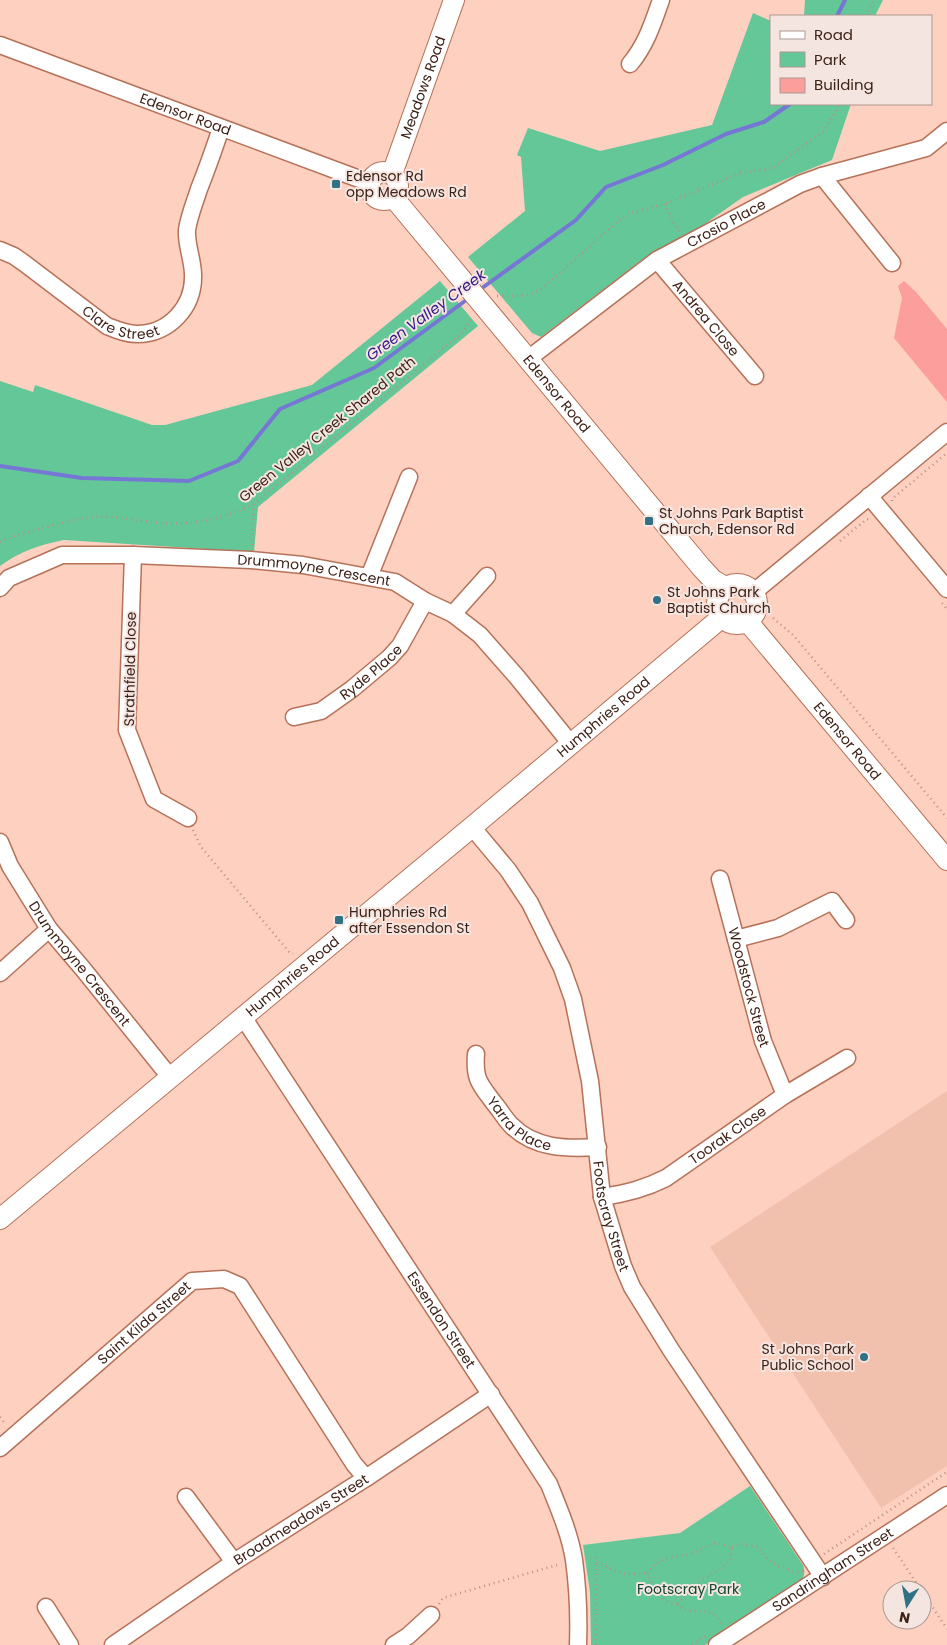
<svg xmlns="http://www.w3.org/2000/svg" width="947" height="1645" viewBox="0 0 947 1645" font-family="Poppins,sans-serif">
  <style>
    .built { fill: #f2c1ae }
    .green { fill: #63c798 }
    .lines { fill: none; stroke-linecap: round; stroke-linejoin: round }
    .stream { stroke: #7677d4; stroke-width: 4 }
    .building { fill: #fb9e9c }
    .minor-casing { stroke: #b67259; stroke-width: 19 }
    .major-casing { stroke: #b67259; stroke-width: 22 }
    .path { stroke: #b89183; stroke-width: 2.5; stroke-dasharray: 1 4; stroke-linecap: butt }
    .minor { stroke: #fff; stroke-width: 16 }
    .major { stroke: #fff; stroke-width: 20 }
    .poi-dot { fill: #307184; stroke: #f5e5e0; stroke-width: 2 }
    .labels { text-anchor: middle; stroke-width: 4; stroke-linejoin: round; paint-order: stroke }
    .street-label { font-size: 14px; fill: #3e2218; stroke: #f5e5e0 }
    .poi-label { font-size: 14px; fill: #3e2218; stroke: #f5e5e0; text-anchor: start }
    .park-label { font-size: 14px; fill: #0f452f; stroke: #f5e5e0 }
    .water-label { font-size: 15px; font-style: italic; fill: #301989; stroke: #f5e5e0 }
  </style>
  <rect width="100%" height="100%" fill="#fed0c0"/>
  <path class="built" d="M947,1091V1466L881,1508L710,1247Z"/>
  <g class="green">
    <path d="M805,0H883L875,16H804Z"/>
    <path d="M753,13L771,21V104H851L832,160L743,197L685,238L642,260L541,337L532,333L468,257L525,211L521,157L517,155L528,128L600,151L712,125Z"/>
    <path d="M440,281L478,326L258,507L254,552L64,540C39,545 21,551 0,566V381L33,392L35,385L152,425H165L312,385Z"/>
    <path d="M750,1486L803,1565C805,1571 805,1576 801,1581L705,1645H591L590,1592L583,1545L680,1533Z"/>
  </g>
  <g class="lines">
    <g class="stream">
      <path d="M837,16L845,0"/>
      <path d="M478,291L576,220L606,187L663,165L726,134L764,122L790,104"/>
      <path d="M0,466L82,478L189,481L238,461L280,409L374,368L469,298"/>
    </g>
  </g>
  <path class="building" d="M904,281L916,292L947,329V402L894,338L902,298L898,286Z"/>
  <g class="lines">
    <g class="minor-casing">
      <g id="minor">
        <path id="s1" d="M0,45L370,183"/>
        <path d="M630,64C646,45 653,23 661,0"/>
        <path d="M822,176L892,263"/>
        <path id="s2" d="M0,250L14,256L24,263L107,326C117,330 126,334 137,334C169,334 194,307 193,275C193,260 186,245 187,230C189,216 195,202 199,189C207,169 214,149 221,128"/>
        <path id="s3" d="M657,260L755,376"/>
        <path id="s4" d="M528,359L657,260L800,184L822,176L926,148L947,131"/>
        <path d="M869,496L947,589"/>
        <path d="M133,555L127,730L154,799L188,818"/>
        <path d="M369,577L409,477"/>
        <path id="s5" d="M0,588L9,578L62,555H133L251,560L303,565L395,582L425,601L453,614L480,635L517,677L571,744"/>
        <path d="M754,592L947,432"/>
        <path d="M453,614L487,576"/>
        <path id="s6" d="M294,717L321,711L352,689L389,658L400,646L425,601"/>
        <path id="s7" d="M472,827L508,870L530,903L562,968L573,999L590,1081L602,1197L623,1266L632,1287L671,1350L823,1577"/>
        <path id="s8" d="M0,842L10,866L49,929L83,969L170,1077"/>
        <path id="s9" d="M720,879L763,1041L785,1095"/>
        <path d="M736,939L778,928L832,901L846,920"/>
        <path d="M0,973L49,929"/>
        <path id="s10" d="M243,1017L549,1484C559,1509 570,1534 574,1560C578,1589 579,1617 578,1645"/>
        <path id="s11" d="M476,1054C474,1080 480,1084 494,1103C500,1110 505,1119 511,1125C534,1149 567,1149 598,1147"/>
        <path id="s12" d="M602,1197C627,1193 644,1189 666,1178L785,1095L847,1058"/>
        <path id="s13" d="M0,1448L192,1281L224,1279L240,1286L354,1464L366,1478"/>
        <path d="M186,1497L234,1562"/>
        <path d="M46,1607L70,1645"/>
        <path id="s14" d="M113,1645L234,1562L366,1478L491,1394"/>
        <path d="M394,1645L408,1636L431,1615"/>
        <path id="s15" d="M717,1645L947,1495"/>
      </g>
    </g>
    <g class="major-casing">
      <g id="major">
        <circle cx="384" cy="186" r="14"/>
        <path id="s16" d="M392,174L454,0"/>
        <path id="s17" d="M393,197L701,567L713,580L725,587"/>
        <circle cx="737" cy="604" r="20"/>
        <path id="s18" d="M748,622L947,860"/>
        <path id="s19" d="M0,1219L472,827L721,618"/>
      </g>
    </g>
    <g class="path">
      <path d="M866,16L874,0"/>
      <path d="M665,204L674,224L681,233"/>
      <path d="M497,296C517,295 522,299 542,289L626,214L665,204L740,173L774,168L824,131L840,104"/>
      <path d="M892,501V499L947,453"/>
      <path d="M840,541L867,519L870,520"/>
      <path d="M0,542C9,537 19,535 29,532C56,524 83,515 112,517C128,518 144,522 161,523C194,525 224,519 254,504L461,334L472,318"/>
      <path d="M252,545L254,504"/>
      <path d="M942,603L947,609"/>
      <path d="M773,618L794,636L947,818"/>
      <path d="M193,830L201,847L290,953L293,954"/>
      <path d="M0,1417L6,1425"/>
      <path d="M732,1547L742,1544L758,1547C771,1562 767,1562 787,1569C794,1572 796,1573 803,1571"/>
      <path d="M893,1548L921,1590"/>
      <path d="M824,1554L947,1472"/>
      <path d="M595,1557L598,1563C606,1565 611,1569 618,1572C628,1575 638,1574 648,1573"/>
      <path d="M922,1591L947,1629"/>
      <path d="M439,1604L443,1598L557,1565"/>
      <path d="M678,1604L690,1589L731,1560L732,1547L716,1543C708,1545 701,1550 694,1553C675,1559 660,1554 648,1573C652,1587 661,1604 678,1604C693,1618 702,1605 715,1616C718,1618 720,1622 723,1625"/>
      <path d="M596,1645V1560"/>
      <path d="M692,1645L706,1636"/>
    </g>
    <use href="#minor" class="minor"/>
    <use href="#major" class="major"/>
  </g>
  <g class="poi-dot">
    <rect x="331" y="179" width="10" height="10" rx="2.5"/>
    <rect x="644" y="516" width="10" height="10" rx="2.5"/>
    <circle cx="657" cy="600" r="5"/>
    <rect x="334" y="915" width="10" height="10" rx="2.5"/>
    <circle cx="864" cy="1357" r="5"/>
  </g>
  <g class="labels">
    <g class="street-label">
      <text dy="5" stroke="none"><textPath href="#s16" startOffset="92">Meadows Road</textPath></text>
      <text dy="5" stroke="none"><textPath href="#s1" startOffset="198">Edensor Road</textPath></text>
      <text dy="5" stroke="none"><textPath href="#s4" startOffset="241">Crosio Place</textPath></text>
      <text dy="5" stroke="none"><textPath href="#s2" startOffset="144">Clare Street</textPath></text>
      <text dy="5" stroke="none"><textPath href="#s3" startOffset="76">Andrea Close</textPath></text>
      <text dy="5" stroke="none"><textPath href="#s17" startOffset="256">Edensor Road</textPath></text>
      <text transform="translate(327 429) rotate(-39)" y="5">Green Valley Creek Shared Path</text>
      <text dy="5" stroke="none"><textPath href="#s5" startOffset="324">Drummoyne Crescent</textPath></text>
      <text transform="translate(130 669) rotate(-89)" y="5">Strathfield Close</text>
      <text dy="5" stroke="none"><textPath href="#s6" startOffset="91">Ryde Place</textPath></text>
      <text dy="5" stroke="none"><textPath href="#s19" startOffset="785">Humphries Road</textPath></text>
      <text dy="5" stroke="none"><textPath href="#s18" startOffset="155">Edensor Road</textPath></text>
      <text dy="5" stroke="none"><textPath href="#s8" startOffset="146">Drummoyne Crescent</textPath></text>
      <text dy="5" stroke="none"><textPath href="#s19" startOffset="380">Humphries Road</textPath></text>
      <text dy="5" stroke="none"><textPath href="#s9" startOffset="112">Woodstock Street</textPath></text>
      <text dy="5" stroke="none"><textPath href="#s11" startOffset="88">Yarra Place</textPath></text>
      <text dy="5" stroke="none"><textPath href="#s12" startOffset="142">Toorak Close</textPath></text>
      <text dy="5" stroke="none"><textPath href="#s7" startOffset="422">Footscray Street</textPath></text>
      <text dy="5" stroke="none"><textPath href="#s10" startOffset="362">Essendon Street</textPath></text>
      <text dy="5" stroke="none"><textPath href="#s13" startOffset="191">Saint Kilda Street</textPath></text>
      <text dy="5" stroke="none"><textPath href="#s14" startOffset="226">Broadmeadows Street</textPath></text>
      <text dy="5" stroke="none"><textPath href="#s15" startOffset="138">Sandringham Street</textPath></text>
    </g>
    <g class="poi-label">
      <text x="346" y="181">Edensor Rd<tspan x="346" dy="16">opp Meadows Rd</tspan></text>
      <text x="659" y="518">St Johns Park Baptist<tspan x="659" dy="16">Church, Edensor Rd</tspan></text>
      <text x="667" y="597">St Johns Park<tspan x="667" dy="16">Baptist Church</tspan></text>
      <text x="349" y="917">Humphries Rd<tspan x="349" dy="16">after Essendon St</tspan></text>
      <text x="854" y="1354" text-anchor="end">St Johns Park<tspan x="854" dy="16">Public School</tspan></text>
    </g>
    <g class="park-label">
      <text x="688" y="1594">Footscray Park</text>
    </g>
    <g class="water-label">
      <text transform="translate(426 315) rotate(-36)" y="5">Green Valley Creek</text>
    </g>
  </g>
  <rect x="770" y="15" width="162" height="90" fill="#f5e5e0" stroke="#ac9790"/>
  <rect x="780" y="31" width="25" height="8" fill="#ffffff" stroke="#ac9790"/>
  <text x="814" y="40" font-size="15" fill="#3e2218">Road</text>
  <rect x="780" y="52" width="25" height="15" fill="#63c798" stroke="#ac9790"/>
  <text x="814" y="65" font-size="15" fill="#3e2218">Park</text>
  <rect x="780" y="78" width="25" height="15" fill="#fb9e9c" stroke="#ac9790"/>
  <text x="814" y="90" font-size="15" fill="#3e2218">Building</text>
  <g transform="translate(907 1605) rotate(191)"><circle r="24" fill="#f5e5e0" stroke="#ac9790"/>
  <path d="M0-4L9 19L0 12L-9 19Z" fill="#307184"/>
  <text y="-8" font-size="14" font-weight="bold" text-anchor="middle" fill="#3e2218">N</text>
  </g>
</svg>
